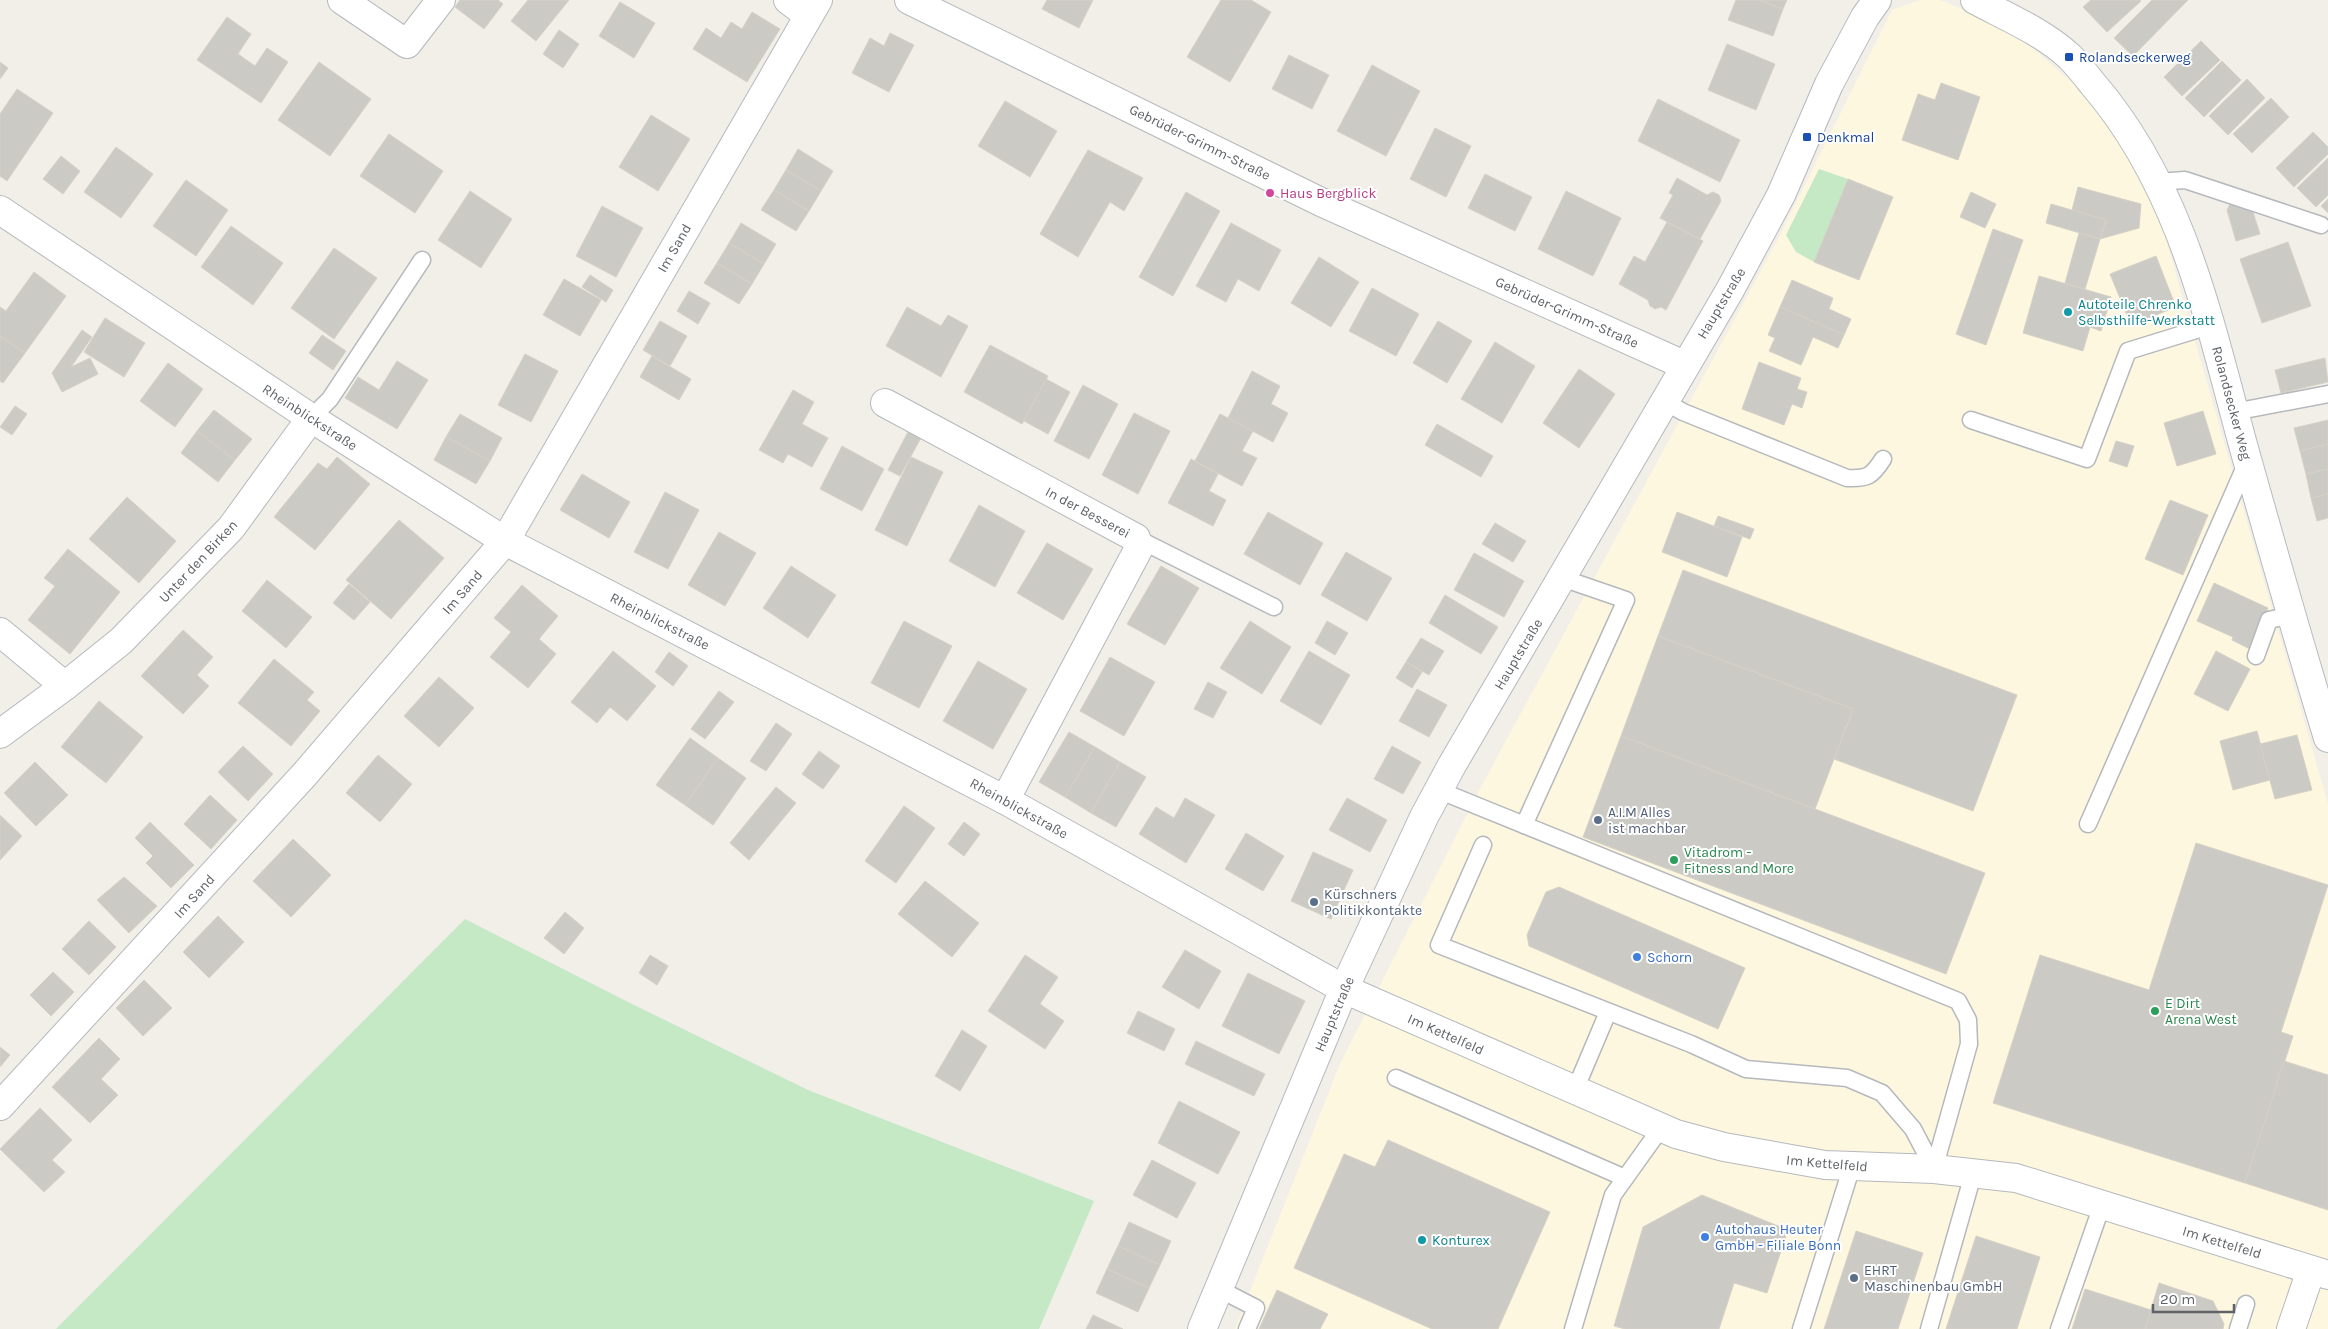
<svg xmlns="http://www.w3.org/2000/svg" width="2328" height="1329" viewBox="0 0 2328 1329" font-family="Karla,sans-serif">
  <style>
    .commercial { fill: #fef7e0 }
    .green { fill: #c5e8c5 }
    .building { fill: #cccac5; stroke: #d6d1c6 }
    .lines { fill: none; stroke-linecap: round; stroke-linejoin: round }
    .lane-casing { stroke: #b5b8bc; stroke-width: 19 }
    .street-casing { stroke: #b5b8bc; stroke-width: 30 }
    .secondary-casing { stroke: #b6babf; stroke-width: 30 }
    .lane { stroke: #fff; stroke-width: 16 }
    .street { stroke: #fff; stroke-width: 28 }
    .secondary { stroke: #fff; stroke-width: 28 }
    .transit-dot { fill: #1a4fb4; stroke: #fff; stroke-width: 2 }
    .hotel-dot { fill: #d1479c; stroke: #fff; stroke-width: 2 }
    .culture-dot { fill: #0f9aa8; stroke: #fff; stroke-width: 2 }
    .service-dot { fill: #5c6f8a; stroke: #fff; stroke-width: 2 }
    .leisure-dot { fill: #2e9e5b; stroke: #fff; stroke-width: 2 }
    .shop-dot { fill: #3f7fe0; stroke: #fff; stroke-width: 2 }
    .labels { text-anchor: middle; stroke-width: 4; stroke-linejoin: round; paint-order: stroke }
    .transit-label { font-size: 14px; fill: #164399; stroke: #fff; text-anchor: start }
    .street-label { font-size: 14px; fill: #5f6368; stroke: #fff }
    .hotel-label { font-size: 14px; fill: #b23c85; stroke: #fff; text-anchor: start }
    .culture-label { font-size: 14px; fill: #0d838f; stroke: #fff; text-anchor: start }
    .service-label { font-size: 14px; fill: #4e5e75; stroke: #fff; text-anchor: start }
    .leisure-label { font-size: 14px; fill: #27864d; stroke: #fff; text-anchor: start }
    .shop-label { font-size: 14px; fill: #366cbe; stroke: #fff; text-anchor: start }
  </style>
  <rect width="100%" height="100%" fill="#f1efe8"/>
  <path class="commercial" d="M1920,0H1940L1965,10L2023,40L2075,85L2122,145L2159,216L2328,804V1329H1235L1340,1064L1482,785L1777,241L1892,10Z"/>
  <g class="green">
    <path d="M1819,169L1848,179L1814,262L1796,252L1786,235Z"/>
    <path d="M465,919L632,1004L808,1090L1094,1201L1039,1329H56Z"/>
  </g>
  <g class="building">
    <path d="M460,0H498L503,4L484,29L455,7Z"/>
    <path d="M528,0H569L536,41L511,21Z"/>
    <path d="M1047,0H1093L1079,28L1042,9Z"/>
    <path d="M1221,0H1251L1271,12L1230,82L1187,57Z"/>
    <path d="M1736,0H1759L1783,9L1773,36L1728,20Z"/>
    <path d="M1759,0H1787L1783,9Z"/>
    <path d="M2091,0H2139L2141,1L2107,32L2083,7Z"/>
    <path d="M2152,0H2188L2133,56L2114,38Z"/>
    <path d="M620,2L655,23L634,58L599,36Z"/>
    <path d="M752,12L780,29L747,82L693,49L706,28L721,38L731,22L742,29Z"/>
    <path d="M227,17L251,34L238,54L255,66L267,48L288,62L261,103L197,60Z"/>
    <path d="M559,30L579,44L563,68L543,54Z"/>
    <path d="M890,33L914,45L889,92L852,73L870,38L884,46Z"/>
    <path d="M2201,41L2220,60L2182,96L2164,77Z"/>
    <path d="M1727,44L1775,64L1756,110L1708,90Z"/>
    <path d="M1289,55L1329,75L1312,109L1272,89Z"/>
    <path d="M2222,61L2241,80L2204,117L2185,98Z"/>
    <path d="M0,62L8,68L0,79Z"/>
    <path d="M319,62L371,99L330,156L278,120Z"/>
    <path d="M1372,65L1420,91L1386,156L1337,131Z"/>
    <path d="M2247,79L2265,98L2228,135L2209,116Z"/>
    <path d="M1941,83L1980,97L1958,160L1902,140L1918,94L1935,100Z"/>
    <path d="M17,89L53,113L7,181L0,176V114Z"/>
    <path d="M2271,98L2289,117L2252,153L2233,134Z"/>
    <path d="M1658,99L1740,140L1720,182L1638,141Z"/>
    <path d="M1005,101L1057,131L1030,177L978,146Z"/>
    <path d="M651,115L690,139L658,191L619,167Z"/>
    <path d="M1435,128L1471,146L1446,197L1410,179Z"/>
    <path d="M2313,132L2328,147V154L2294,187L2276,168Z"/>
    <path d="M389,134L443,171L415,213L360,176Z"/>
    <path d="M116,147L153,174L121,218L84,192Z"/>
    <path d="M798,149L833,171L821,191L786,170Z"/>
    <path d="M1088,150L1143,178L1124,211L1110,202L1078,257L1040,234Z"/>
    <path d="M61,156L80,171L63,194L43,179Z"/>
    <path d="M2328,158V195L2316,207L2297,188Z"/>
    <path d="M786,170L821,191L809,211L774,190Z"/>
    <path d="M1485,174L1532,197L1515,231L1468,208Z"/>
    <path d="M1677,178L1707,195L1713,192L1719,195L1721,201L1700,239L1660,218L1673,195L1669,193Z"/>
    <path d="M1848,179L1893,197L1859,280L1814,262Z"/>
    <path d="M186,180L228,210L196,256L153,226Z"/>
    <path d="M2078,187L2141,204L2139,228L2100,239L2106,220L2072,210Z"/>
    <path d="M774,190L809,211L796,231L761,210Z"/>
    <path d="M470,191L512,219L481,268L438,240Z"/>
    <path d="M1566,191L1621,218L1593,276L1538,249Z"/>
    <path d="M1186,192L1220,211L1173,296L1139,277Z"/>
    <path d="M1971,192L1996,204L1985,228L1960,217Z"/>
    <path d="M2328,199V213L2321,206Z"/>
    <path d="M2231,202L2252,209L2260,234L2236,241L2227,210Z"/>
    <path d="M2051,204L2106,220L2100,239L2046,223Z"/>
    <path d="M602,206L643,228L616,277L576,256Z"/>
    <path d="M1667,222L1703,241L1666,310L1661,307L1655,309L1650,306L1648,300L1619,284L1634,256L1645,262Z"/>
    <path d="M741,223L776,244L764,264L729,243Z"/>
    <path d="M1231,223L1281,250L1259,291L1238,279L1226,302L1196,286Z"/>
    <path d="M231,226L283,263L253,305L201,267Z"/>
    <path d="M1993,229L2023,240L1986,345L1956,334Z"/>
    <path d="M2079,233L2100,239L2085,289L2065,283Z"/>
    <path d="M2288,242L2311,306L2262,323L2240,259Z"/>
    <path d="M729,243L764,264L752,284L717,263Z"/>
    <path d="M334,248L377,278L334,339L291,308Z"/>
    <path d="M2156,256L2176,307L2131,325L2110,274Z"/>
    <path d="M1319,257L1359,282L1331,327L1291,303Z"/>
    <path d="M717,263L752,284L739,304L704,283Z"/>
    <path d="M34,272L66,296L25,353L0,336V307L6,311Z"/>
    <path d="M590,275L613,290L606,302L582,287Z"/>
    <path d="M2039,276L2111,297L2101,331L2090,327L2083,351L2023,333Z"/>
    <path d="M564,279L601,300L580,336L543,315Z"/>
    <path d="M1792,280L1833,298L1829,309L1851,319L1844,335L1780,307Z"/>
    <path d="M1372,288L1419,314L1396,356L1349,331Z"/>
    <path d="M689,291L710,303L698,324L677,311Z"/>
    <path d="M907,307L941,326L948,315L968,326L941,377L886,346Z"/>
    <path d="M1780,307L1844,335L1838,348L1813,337L1801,365L1769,351L1775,338L1768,335Z"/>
    <path d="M105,318L145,343L124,377L84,352Z"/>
    <path d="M660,321L687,336L670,366L643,350Z"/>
    <path d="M1438,321L1472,341L1447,383L1413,363Z"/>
    <path d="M82,330L92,337L71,367L90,358L98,374L62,392L52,373Z"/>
    <path d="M322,335L346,351L333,370L309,353Z"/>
    <path d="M0,336L25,353L3,383L0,381Z"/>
    <path d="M1495,342L1535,366L1502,423L1461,399Z"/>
    <path d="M990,345L1048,376L1022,424L964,392Z"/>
    <path d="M525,354L558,371L531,422L498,405Z"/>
    <path d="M652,356L691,379L679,400L640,377Z"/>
    <path d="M2325,358L2328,382L2281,393L2275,370Z"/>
    <path d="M397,361L428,380L397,429L345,398L358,377L379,390Z"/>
    <path d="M1759,362L1801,378L1797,389L1807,392L1802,408L1792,404L1784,425L1742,409Z"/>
    <path d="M168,363L203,389L175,427L140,401Z"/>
    <path d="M1579,369L1615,394L1579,448L1543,423Z"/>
    <path d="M1252,371L1280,386L1271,404L1288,413L1273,442L1228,418Z"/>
    <path d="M1046,379L1070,392L1048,434L1024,421Z"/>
    <path d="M1083,385L1118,404L1089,459L1054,441Z"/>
    <path d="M793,390L814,402L802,424L828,438L812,467L788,454L783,463L759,450Z"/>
    <path d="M15,406L27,414L12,435L0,427Z"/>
    <path d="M214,410L252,439L235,460L197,431Z"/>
    <path d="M2203,411L2216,454L2177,466L2164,423Z"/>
    <path d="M1134,413L1170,431L1138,494L1102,475Z"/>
    <path d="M460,414L502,438L490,461L446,437Z"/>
    <path d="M1220,414L1253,431L1242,451L1257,458L1242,486L1195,461Z"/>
    <path d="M2328,420V444L2300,451L2294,428Z"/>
    <path d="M1437,424L1493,456L1481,477L1425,445Z"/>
    <path d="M909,430L922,436L900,476L888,470Z"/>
    <path d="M197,431L235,460L218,482L181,453Z"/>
    <path d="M446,437L490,461L476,484L434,460Z"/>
    <path d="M2116,441L2134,446L2127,467L2109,461Z"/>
    <path d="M2328,444V469L2306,474L2300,451Z"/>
    <path d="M842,446L884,469L862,511L820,489Z"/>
    <path d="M337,457L370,484L315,550L274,517L318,463L327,469Z"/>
    <path d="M911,457L943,472L907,546L875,530Z"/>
    <path d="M1191,459L1218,474L1209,491L1226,500L1213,526L1168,503Z"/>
    <path d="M2328,469V494L2311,498L2306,474Z"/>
    <path d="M582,474L630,502L609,538L560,510Z"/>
    <path d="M665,492L699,510L668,569L634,552Z"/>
    <path d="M2328,494V518L2317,521L2311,498Z"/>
    <path d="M127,497L176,541L139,583L89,539Z"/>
    <path d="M2170,500L2208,515L2183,575L2145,559Z"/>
    <path d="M979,505L1025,531L995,587L949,561Z"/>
    <path d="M1268,512L1323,543L1300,585L1244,554Z"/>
    <path d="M1677,512L1742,537L1727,577L1662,552Z"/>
    <path d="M1718,516L1754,529L1750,539L1714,526Z"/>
    <path d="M399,520L444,558L391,619L346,580Z"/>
    <path d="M1495,523L1526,541L1513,562L1482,544Z"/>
    <path d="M719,532L756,553L725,606L688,585Z"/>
    <path d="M1047,543L1093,569L1063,620L1017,593Z"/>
    <path d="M68,549L120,592L70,654L28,620L55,586L44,578Z"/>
    <path d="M1346,552L1392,578L1367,621L1321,595Z"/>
    <path d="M1474,553L1524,581L1504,617L1454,590Z"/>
    <path d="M791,566L836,595L808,638L763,608Z"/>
    <path d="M1161,566L1199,588L1165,645L1127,624Z"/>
    <path d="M1683,570L2017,695L1973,811L1834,759L1853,709L1658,636Z"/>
    <path d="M267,580L312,617L286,648L242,611Z"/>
    <path d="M2214,583L2268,608L2250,649L2232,640L2233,637L2197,621Z"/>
    <path d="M349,584L370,602L354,620L333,603Z"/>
    <path d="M522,585L558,616L539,639L556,654L528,688L490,657L511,632L494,618Z"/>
    <path d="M1445,595L1498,627L1481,654L1429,623Z"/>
    <path d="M904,621L952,646L919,708L871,683Z"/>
    <path d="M1250,621L1291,647L1262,694L1220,668Z"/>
    <path d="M1327,621L1348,633L1335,655L1315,643Z"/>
    <path d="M183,630L213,657L197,675L209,686L183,714L141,676Z"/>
    <path d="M1658,636L1853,709L1815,809L1621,736Z"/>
    <path d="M1421,638L1444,651L1429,675L1406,662Z"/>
    <path d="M613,651L656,686L627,721L610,707L597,723L571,702Z"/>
    <path d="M1309,651L1350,675L1321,725L1280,701Z"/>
    <path d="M2216,651L2250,669L2228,711L2194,694Z"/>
    <path d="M669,652L688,666L673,686L655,672Z"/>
    <path d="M1110,657L1155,682L1124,736L1080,711Z"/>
    <path d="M274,659L314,692L307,700L320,711L291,746L238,703Z"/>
    <path d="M978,661L1027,689L993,749L943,721Z"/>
    <path d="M1406,662L1422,672L1412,688L1396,678Z"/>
    <path d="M439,677L474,708L439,747L404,716Z"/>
    <path d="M1208,682L1227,692L1213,718L1194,709Z"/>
    <path d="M1417,689L1447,705L1429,737L1399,721Z"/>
    <path d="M719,691L734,702L705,739L691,729Z"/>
    <path d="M99,701L143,737L106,783L61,747Z"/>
    <path d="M776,723L792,734L766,771L750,761Z"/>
    <path d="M2257,731L2270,780L2233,790L2220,741Z"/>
    <path d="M1069,732L1095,747L1065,797L1039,782Z"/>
    <path d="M2297,735L2312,790L2275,799L2260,744Z"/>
    <path d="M1621,736L1985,873L1946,974L1583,837Z"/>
    <path d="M690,738L718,758L685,805L656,785Z"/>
    <path d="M243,746L273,774L248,801L218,772Z"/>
    <path d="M1392,746L1421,762L1403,794L1374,779Z"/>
    <path d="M1095,747L1120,762L1091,813L1065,797Z"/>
    <path d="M819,751L840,766L823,789L802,774Z"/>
    <path d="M378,755L412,784L380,822L346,793Z"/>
    <path d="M718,758L746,778L713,825L685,805Z"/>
    <path d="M35,762L68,795L36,826L4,793Z"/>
    <path d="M1120,762L1146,777L1116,827L1091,813Z"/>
    <path d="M776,787L796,803L749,860L730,843Z"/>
    <path d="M210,795L237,820L211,849L184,824Z"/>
    <path d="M1185,798L1215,815L1186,863L1139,834L1156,807L1174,818Z"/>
    <path d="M1347,798L1387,820L1370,852L1329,830Z"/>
    <path d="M904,806L935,828L896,883L865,861Z"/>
    <path d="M0,815L22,836L0,860Z"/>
    <path d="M150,822L194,865L171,888L146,863L153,856L135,838Z"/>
    <path d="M964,822L980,834L964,856L948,844Z"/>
    <path d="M1246,833L1284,856L1263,891L1225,869Z"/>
    <path d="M293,839L331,875L291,917L253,881Z"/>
    <path d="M2196,843L2328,885L2281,1032L2293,1036L2245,1183L1993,1103L2040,955L2149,990Z"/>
    <path d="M1313,852L1353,870L1331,919L1291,901Z"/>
    <path d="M124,877L157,906L129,933L97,900Z"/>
    <path d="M925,881L979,923L952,957L898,914Z"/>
    <path d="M1559,887L1745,968L1718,1029L1529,946L1527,935L1546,892Z"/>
    <path d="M565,912L584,928L564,954L544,938Z"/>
    <path d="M218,916L244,942L209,978L183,952Z"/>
    <path d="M89,921L116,947L89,975L62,949Z"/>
    <path d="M1185,950L1221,971L1199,1009L1162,987Z"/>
    <path d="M650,955L668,966L657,985L639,973Z"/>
    <path d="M1025,955L1058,977L1040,1004L1064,1021L1045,1049L988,1011Z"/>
    <path d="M53,972L74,992L51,1016L30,995Z"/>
    <path d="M1248,973L1305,1001L1279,1054L1222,1026Z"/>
    <path d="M144,980L172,1008L143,1036L116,1008Z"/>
    <path d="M1138,1011L1175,1029L1164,1051L1127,1033Z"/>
    <path d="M962,1030L987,1046L960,1091L935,1076Z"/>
    <path d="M99,1038L120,1059L101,1079L118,1095L90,1123L52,1087Z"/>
    <path d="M1196,1041L1265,1074L1254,1096L1185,1064Z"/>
    <path d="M0,1047L10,1055L0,1067Z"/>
    <path d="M2284,1061L2328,1075V1210L2245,1183Z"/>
    <path d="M1179,1101L1240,1132L1218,1174L1158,1143Z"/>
    <path d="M40,1108L72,1140L52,1160L65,1172L44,1192L0,1149Z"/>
    <path d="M1388,1140L1550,1212L1498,1329H1432L1294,1268L1344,1154L1375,1167Z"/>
    <path d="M1152,1160L1196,1183L1177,1218L1133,1195Z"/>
    <path d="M1702,1195L1788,1230L1767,1293L1734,1283L1719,1329H1625L1614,1326L1643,1227Z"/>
    <path d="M1129,1222L1171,1241L1160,1265L1118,1246Z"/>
    <path d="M1856,1231L1923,1253L1898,1329H1824Z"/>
    <path d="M1976,1236L2040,1257L2017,1329H1946Z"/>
    <path d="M1118,1246L1160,1265L1149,1288L1107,1269Z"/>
    <path d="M1107,1269L1149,1288L1138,1312L1096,1293Z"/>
    <path d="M2159,1283L2213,1301L2224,1324L2223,1329H2145Z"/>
    <path d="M2085,1289L2151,1310L2145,1329H2072Z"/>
    <path d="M1277,1290L1328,1314L1320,1329H1259Z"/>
    <path d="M1093,1315L1123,1329H1086Z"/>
  </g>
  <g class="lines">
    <g class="lane-casing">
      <g id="lane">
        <path d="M2157,182L2185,180L2321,225"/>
        <path d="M1664,401L1683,412L1847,478C1868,479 1872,476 1883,459"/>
        <path d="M2234,412L2328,394"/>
        <path d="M311,418L330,399L422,260"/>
        <path d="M1971,420L2087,459L2128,351L2212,325"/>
        <path d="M1136,538L1274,607"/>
        <path d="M2256,656L2269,620L2291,615"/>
        <path d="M1438,790L1958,1001L1968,1020L1969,1044L1934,1169"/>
        <path d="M2088,824L2247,462"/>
        <path d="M1524,825L1626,600L1562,578"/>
        <path d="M1483,845L1439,945L1691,1044L1746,1069L1847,1078L1882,1093L1913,1129L1934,1169"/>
        <path d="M1396,1078L1625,1178"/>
        <path d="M1575,1090L1608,1012"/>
        <path d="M1219,1289L1256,1308L1247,1329"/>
        <path d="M1573,1329L1613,1195L1661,1128"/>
        <path d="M1801,1329L1852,1166"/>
        <path d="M1929,1329L1974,1171"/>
        <path d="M2059,1329L2102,1205"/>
        <path d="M2238,1329L2246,1304"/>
      </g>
    </g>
    <g class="street-casing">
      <g id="street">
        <path d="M342,0L407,44L441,0"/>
        <path d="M788,0L808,15"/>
        <path d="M909,0L1321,202L1684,365"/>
        <path d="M0,210L311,418L505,541L1005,800L1344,989L1676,1134L1724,1147L1825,1165L1934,1169L2016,1178L2328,1275"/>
        <path d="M885,403L1136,538L1139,548L1005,800"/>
        <path d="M0,632L65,686"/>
        <path d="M0,734L65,686L121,641L231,528L311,418"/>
        <path d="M0,1106L305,774L505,541L818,0"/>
        <path d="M1202,1329L1344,989L1424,817L1452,765L1730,290L1781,195L1829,84L1865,17L1877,0"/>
        <path d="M2291,1329L2311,1270"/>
      </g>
    </g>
    <g class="secondary-casing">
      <path id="secondary" d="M1975,0C2007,17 2043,32 2070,57C2078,65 2085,74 2092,83C2183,188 2209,322 2245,452C2272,548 2299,643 2328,738"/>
    </g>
    <use href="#lane" class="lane"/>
    <use href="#street" class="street"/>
    <use href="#secondary" class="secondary"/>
  </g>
  <g class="transit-dot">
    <rect x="2064" y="52" width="10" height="10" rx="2.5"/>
    <rect x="1802" y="132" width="10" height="10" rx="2.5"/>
  </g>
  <circle class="hotel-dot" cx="1270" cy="193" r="5"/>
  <g class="culture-dot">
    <circle cx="2068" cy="312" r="5"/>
    <circle cx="1422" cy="1240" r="5"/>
  </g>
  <g class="service-dot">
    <circle cx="1598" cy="820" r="5"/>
    <circle cx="1314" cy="902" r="5"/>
    <circle cx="1854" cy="1278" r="5"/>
  </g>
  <g class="leisure-dot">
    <circle cx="1674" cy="860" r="5"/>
    <circle cx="2155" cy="1011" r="5"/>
  </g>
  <g class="shop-dot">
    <circle cx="1637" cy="957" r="5"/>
    <circle cx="1705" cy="1237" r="5"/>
  </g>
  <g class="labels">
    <g class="transit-label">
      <text x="2079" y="62">Rolandseckerweg</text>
      <text x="1817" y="142">Denkmal</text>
    </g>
    <g class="street-label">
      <text transform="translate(1200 142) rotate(26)" y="5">Gebrüder-Grimm-Straße</text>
      <text transform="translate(674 248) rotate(-60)" y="5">Im Sand</text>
      <text transform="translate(1721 303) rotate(-59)" y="5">Hauptstraße</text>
      <text transform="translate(1567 312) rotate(24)" y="5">Gebrüder-Grimm-Straße</text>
      <text transform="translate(2232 403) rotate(75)" y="5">Rolandsecker Weg</text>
      <text transform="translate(310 417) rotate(33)" y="5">Rheinblickstraße</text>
      <text transform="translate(1088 512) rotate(28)" y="5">In der Besserei</text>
      <text transform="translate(198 561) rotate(-47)" y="5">Unter den Birken</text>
      <text transform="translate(462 592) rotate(-49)" y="5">Im Sand</text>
      <text transform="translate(660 621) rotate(27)" y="5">Rheinblickstraße</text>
      <text transform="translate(1518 654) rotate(-59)" y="5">Hauptstraße</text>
      <text transform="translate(1019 808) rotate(29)" y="5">Rheinblickstraße</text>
      <text transform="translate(194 896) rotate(-48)" y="5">Im Sand</text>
      <text transform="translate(1334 1014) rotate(-67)" y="5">Hauptstraße</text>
      <text transform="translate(1446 1034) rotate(24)" y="5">Im Kettelfeld</text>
      <text transform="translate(1827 1163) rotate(5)" y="5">Im Kettelfeld</text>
      <text transform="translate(2222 1242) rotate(17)" y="5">Im Kettelfeld</text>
    </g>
    <g class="hotel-label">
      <text x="1280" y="198">Haus Bergblick</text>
    </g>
    <g class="culture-label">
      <text x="2078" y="309">Autoteile Chrenko<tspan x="2078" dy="16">Selbsthilfe-Werkstatt</tspan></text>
      <text x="1432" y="1245">Konturex</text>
    </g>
    <g class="service-label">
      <text x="1608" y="817">A.I.M Alles<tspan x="1608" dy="16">ist machbar</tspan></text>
      <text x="1324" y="899">Kürschners<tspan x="1324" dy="16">Politikkontakte</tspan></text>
      <text x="1864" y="1275">EHRT<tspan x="1864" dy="16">Maschinenbau GmbH</tspan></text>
    </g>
    <g class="leisure-label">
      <text x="1684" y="857">Vitadrom -<tspan x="1684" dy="16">Fitness and More</tspan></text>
      <text x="2165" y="1008">E Dirt<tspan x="2165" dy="16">Arena West</tspan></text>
    </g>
    <g class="shop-label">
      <text x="1647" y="962">Schorn</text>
      <text x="1715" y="1234">Autohaus Heuter<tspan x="1715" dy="16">GmbH - Filiale Bonn</tspan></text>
    </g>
  </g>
  <path d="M2153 1304v8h81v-8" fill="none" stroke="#5f6368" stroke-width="2.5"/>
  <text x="2160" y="1304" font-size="15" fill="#5f6368" stroke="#ffffff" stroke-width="4" paint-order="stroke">20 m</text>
</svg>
